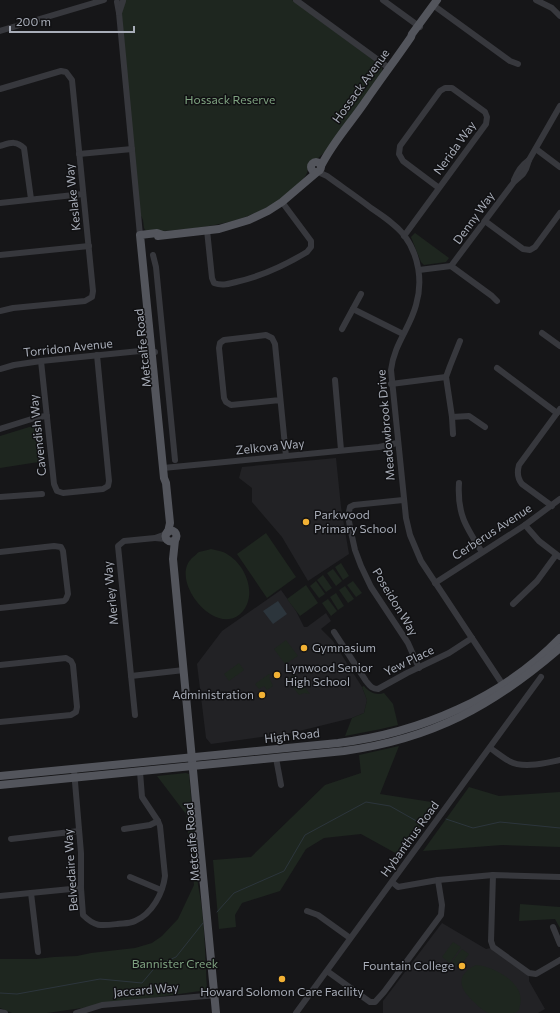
<svg xmlns="http://www.w3.org/2000/svg" width="560" height="1013" viewBox="0 0 560 1013" font-family="Commissioner,sans-serif">
  <style>
    .built { fill: #222225 }
    .green { fill: #1e261f }
    .water { fill: #2c353c }
    .lines { fill: none; stroke-linecap: round; stroke-linejoin: round }
    .stream { stroke: #2c353c; stroke-width: 1 }
    .minor { stroke: #37383d; stroke-width: 6 }
    .major { stroke: #53555c; stroke-width: 8 }
    .poi-dot { fill: #f2b134; stroke: #111113; stroke-width: 1.5 }
    .labels { text-anchor: middle; stroke-width: 3; stroke-linejoin: round; paint-order: stroke }
    .street-label { font-size: 12px; fill: #a8adb8; stroke: #111113 }
    .park-label { font-size: 12px; fill: #7fa381; stroke: #111113 }
    .poi-label { font-size: 12px; fill: #a8adb8; stroke: #111113; text-anchor: start }
  </style>
  <rect width="100%" height="100%" fill="#161618"/>
  <g class="built">
    <path d="M336,458L341,507L349,554L308,581L282,537L252,502V488L239,478L242,467Z"/>
    <path d="M281,590L296,611L304,627H307L326,613L331,621L321,629L333,641L362,687L367,700L364,713L352,718L291,733L211,744L206,738L197,664L222,631Z"/>
    <path d="M442,923L486,949L491,948L529,976V981L545,1009L538,1013H383V1001Z"/>
  </g>
  <g class="green">
    <path d="M126,0H292L380,65L382,68V73L325,152L316,160H311L308,165C309,175 302,180 295,187C265,216 226,225 186,229C172,230 159,232 146,231L144,228L143,220L139,211L122,19V12Z"/>
    <path d="M415,233L449,258L446,262L424,265L421,262L411,237Z"/>
    <path d="M39,424L42,426L45,461L0,468V436Z"/>
    <path d="M266,533L296,577L267,598L237,554Z"/>
    <path d="M211,549C215,550 220,551 223,552C244,561 258,592 243,611C218,641 168,581 192,558C195,556 197,553 199,552C203,551 208,550 211,549Z"/>
    <path d="M341,563L349,576L343,580L335,567Z"/>
    <path d="M333,569L342,581L336,586L327,573Z"/>
    <path d="M323,575L332,588L326,592L317,580Z"/>
    <path d="M316,581L325,594L319,598L310,586Z"/>
    <path d="M353,581L362,593L356,597L347,585Z"/>
    <path d="M306,585L318,603L300,616L287,599Z"/>
    <path d="M345,586L354,599L348,603L339,590Z"/>
    <path d="M336,593L344,606L338,610L330,597Z"/>
    <path d="M328,599L337,611L331,616L322,603Z"/>
    <path d="M286,640L298,656L285,664L274,649Z"/>
    <path d="M239,663L244,670L229,681L224,674Z"/>
    <path d="M269,674L271,675L269,677L273,686L267,690L264,686L259,689L255,684Z"/>
    <path d="M295,674L310,694L304,693L299,695L287,679Z"/>
    <path d="M364,686C369,692 376,696 384,693L393,704L398,725L381,729L345,736L352,718L364,713L367,700L362,687Z"/>
    <path d="M399,746L380,794L438,803L399,855L361,834L324,838L306,849L280,891L242,903L235,915L236,927L219,929L213,860L251,857L325,785L361,773L359,755Z"/>
    <path d="M186,773L189,774L198,885C205,919 205,955 207,990L47,1013H12L0,1008V959H36L54,957L77,956L91,953L135,948L152,943L162,936L178,919L194,885L186,814L157,776Z"/>
    <path d="M469,787L499,796L560,792V847L502,845L423,851Z"/>
    <path d="M520,904L560,907V928L555,919L519,921Z"/>
    <path d="M453,942L461,947L450,963L442,957Z"/>
    <path d="M462,949L469,954L459,968L451,963Z"/>
    <path d="M476,965C493,966 526,983 520,1005C519,1012 517,1013 510,1013C504,1013 495,1013 489,1013C483,1011 478,1006 474,1002C459,989 455,975 476,965Z"/>
  </g>
  <path class="water" d="M278,601L287,614L273,624L263,611Z"/>
  <g class="lines">
    <g class="stream">
      <path d="M446,819L473,828L500,822L560,828"/>
      <path d="M217,912L234,893L284,871L305,835L366,802L390,806L420,823"/>
      <path d="M0,993L17,994L100,979L142,983L157,965L176,957L203,923"/>
    </g>
    <g class="minor">
      <path d="M296,0L389,68"/>
      <path d="M383,0L420,27"/>
      <path d="M536,0L552,8L560,16"/>
      <path d="M117,2L119,13L140,235"/>
      <path d="M433,5L510,61L518,64"/>
      <path d="M119,13L123,1"/>
      <path d="M0,31L104,0"/>
      <path d="M0,89L61,71L66,72L72,80L93,291L92,297L85,301L13,308L0,311"/>
      <path d="M0,146C10,143 16,140 24,148L31,199"/>
      <path d="M536,149L560,167"/>
      <path d="M79,154L132,149"/>
      <path d="M318,172L327,176C342,187 357,197 371,208C383,216 395,224 404,235C419,255 423,282 416,305C410,328 394,344 391,370L406,518L410,535L421,561L505,688"/>
      <path d="M514,180C518,171 521,166 529,160"/>
      <path d="M0,203L83,194"/>
      <path d="M485,221L523,249L530,250L535,247L560,213"/>
      <path d="M207,230L212,278L214,283C222,286 228,284 236,282C263,276 284,266 307,252L311,247V241L282,202"/>
      <path d="M404,236L486,124L487,117L485,112L452,88H445L440,91L400,146L399,154L403,161L439,188"/>
      <path d="M0,255L89,246"/>
      <path d="M153,255L156,267L175,460"/>
      <path d="M451,266L514,182L523,174L526,169L529,160L560,106"/>
      <path d="M419,270L451,266L492,296L497,301"/>
      <path d="M353,309L403,334"/>
      <path d="M342,329L361,294"/>
      <path d="M542,333L560,346"/>
      <path d="M41,361L54,484L57,491L63,493L103,489L108,486L109,481L97,355"/>
      <path d="M497,368L557,413"/>
      <path d="M0,369L14,365L41,361L140,351L145,353L155,352"/>
      <path d="M335,380L341,450"/>
      <path d="M391,384L446,377"/>
      <path d="M280,400L231,405L226,402L224,398L219,348L220,343L224,340L266,335L272,338L275,344L286,456"/>
      <path d="M452,417L469,416L485,427"/>
      <path d="M0,429L38,417L47,416"/>
      <path d="M453,434L452,417L446,377L450,366L460,341"/>
      <path d="M163,468L379,447L397,443"/>
      <path d="M459,483C457,514 466,527 482,552"/>
      <path d="M0,497L42,494"/>
      <path d="M403,500L354,505L350,507L348,516L351,532L355,550L361,566L371,587L408,643L419,668"/>
      <path d="M552,506L522,484C517,478 517,472 519,465L560,409"/>
      <path d="M525,525L539,541L560,557"/>
      <path d="M155,538L166,539"/>
      <path d="M0,552L54,546L61,547L63,551L68,594L66,599L64,601L0,608"/>
      <path d="M435,583L525,525L560,499"/>
      <path d="M513,604L537,581L556,555"/>
      <path d="M334,632L366,681C370,686 372,689 378,689L407,673L449,653L472,638"/>
      <path d="M0,665L66,658L71,661L73,665L77,707L76,712L71,715L0,722"/>
      <path d="M131,676L184,670"/>
      <path d="M135,715L118,546L124,541L155,538L166,534"/>
      <path d="M490,748C496,752 502,757 509,761C523,769 545,763 560,760"/>
      <path d="M276,758L281,785"/>
      <path d="M74,770L81,853V888L83,915C95,927 101,926 117,924C123,923 129,924 135,921C152,914 163,893 165,876L160,826L158,821L142,797L140,772"/>
      <path d="M124,829L150,825L158,821"/>
      <path d="M11,839L79,831"/>
      <path d="M493,875L491,941L493,947L529,973L536,974L560,960"/>
      <path d="M130,877L161,890"/>
      <path d="M392,882L398,887L438,880L493,875L560,877"/>
      <path d="M31,893L38,952"/>
      <path d="M0,896L81,888"/>
      <path d="M307,911L318,915L350,938"/>
      <path d="M553,927L560,944"/>
      <path d="M327,971L370,1002H375L384,992L441,915L442,905L438,880"/>
      <path d="M0,1012L5,1013"/>
      <path d="M76,1013L102,1005L217,995"/>
      <path d="M296,1013L541,677"/>
    </g>
    <g class="major">
      <circle cx="316" cy="167" r="5"/>
      <path d="M321,166C333,142 350,124 365,102C380,80 396,59 411,37L412,34L437,0"/>
      <path d="M163,235L157,233L140,235L164,478L166,483L170,523L168,532"/>
      <path d="M158,236L219,229L249,220L268,211L282,202L316,173"/>
      <circle cx="171" cy="536" r="5.5"/>
      <path d="M175,540L173,559L216,1013"/>
      <path d="M0,776L338,743C420,733 502,698 560,638"/>
      <path d="M0,785L344,751C432,739 493,706 560,648"/>
    </g>
  </g>
  <g class="poi-dot">
    <circle cx="306" cy="522" r="4"/>
    <circle cx="304" cy="648" r="4"/>
    <circle cx="277" cy="675" r="4"/>
    <circle cx="262" cy="695" r="4"/>
    <circle cx="462" cy="966" r="4"/>
    <circle cx="282" cy="979" r="4"/>
  </g>
  <g class="labels">
    <g class="street-label">
      <text transform="translate(361 86) rotate(-54)" y="4">Hossack Avenue</text>
      <text transform="translate(455 148) rotate(-54)" y="4">Nerida Way</text>
      <text transform="translate(73 197) rotate(-96)" y="4">Keslake Way</text>
      <text transform="translate(474 218) rotate(-54)" y="4">Denny Way</text>
      <text transform="translate(68 348) rotate(-6)" y="4">Torridon Avenue</text>
      <text transform="translate(143 348) rotate(-96)" y="4">Metcalfe Road</text>
      <text transform="translate(386 425) rotate(-95)" y="4">Meadowbrook Drive</text>
      <text transform="translate(38 435) rotate(-96)" y="4">Cavendish Way</text>
      <text transform="translate(270 447) rotate(-6)" y="4">Zelkova Way</text>
      <text transform="translate(492 532) rotate(-33)" y="4">Cerberus Avenue</text>
      <text transform="translate(111 593) rotate(-96)" y="4">Merley Way</text>
      <text transform="translate(395 602) rotate(59)" y="4">Poseidon Way</text>
      <text transform="translate(409 661) rotate(-26)" y="4">Yew Place</text>
      <text transform="translate(292 736) rotate(-6)" y="4">High Road</text>
      <text transform="translate(410 839) rotate(-54)" y="4">Hybanthus Road</text>
      <text transform="translate(192 842) rotate(-95)" y="4">Metcalfe Road</text>
      <text transform="translate(71 870) rotate(-94)" y="4">Belvedaire Way</text>
      <text transform="translate(146 990) rotate(-5)" y="4">Jaccard Way</text>
    </g>
    <g class="park-label">
      <text x="230" y="104">Hossack Reserve</text>
      <text x="175" y="968">Bannister Creek</text>
    </g>
    <g class="poi-label">
      <text x="314" y="519">Parkwood<tspan x="314" dy="14">Primary School</tspan></text>
      <text x="312" y="652">Gymnasium</text>
      <text x="285" y="672">Lynwood Senior<tspan x="285" dy="14">High School</tspan></text>
      <text x="254" y="699" text-anchor="end">Administration</text>
      <text x="454" y="970" text-anchor="end">Fountain College</text>
      <text x="282" y="996" text-anchor="middle">Howard Solomon Care Facility</text>
    </g>
  </g>
  <path d="M10 26v6h124v-6" fill="none" stroke="#a8adb8" stroke-width="2"/>
  <text x="16" y="26" font-size="12" fill="#a8adb8" stroke="#111113" stroke-width="3" paint-order="stroke">200 m</text>
</svg>
